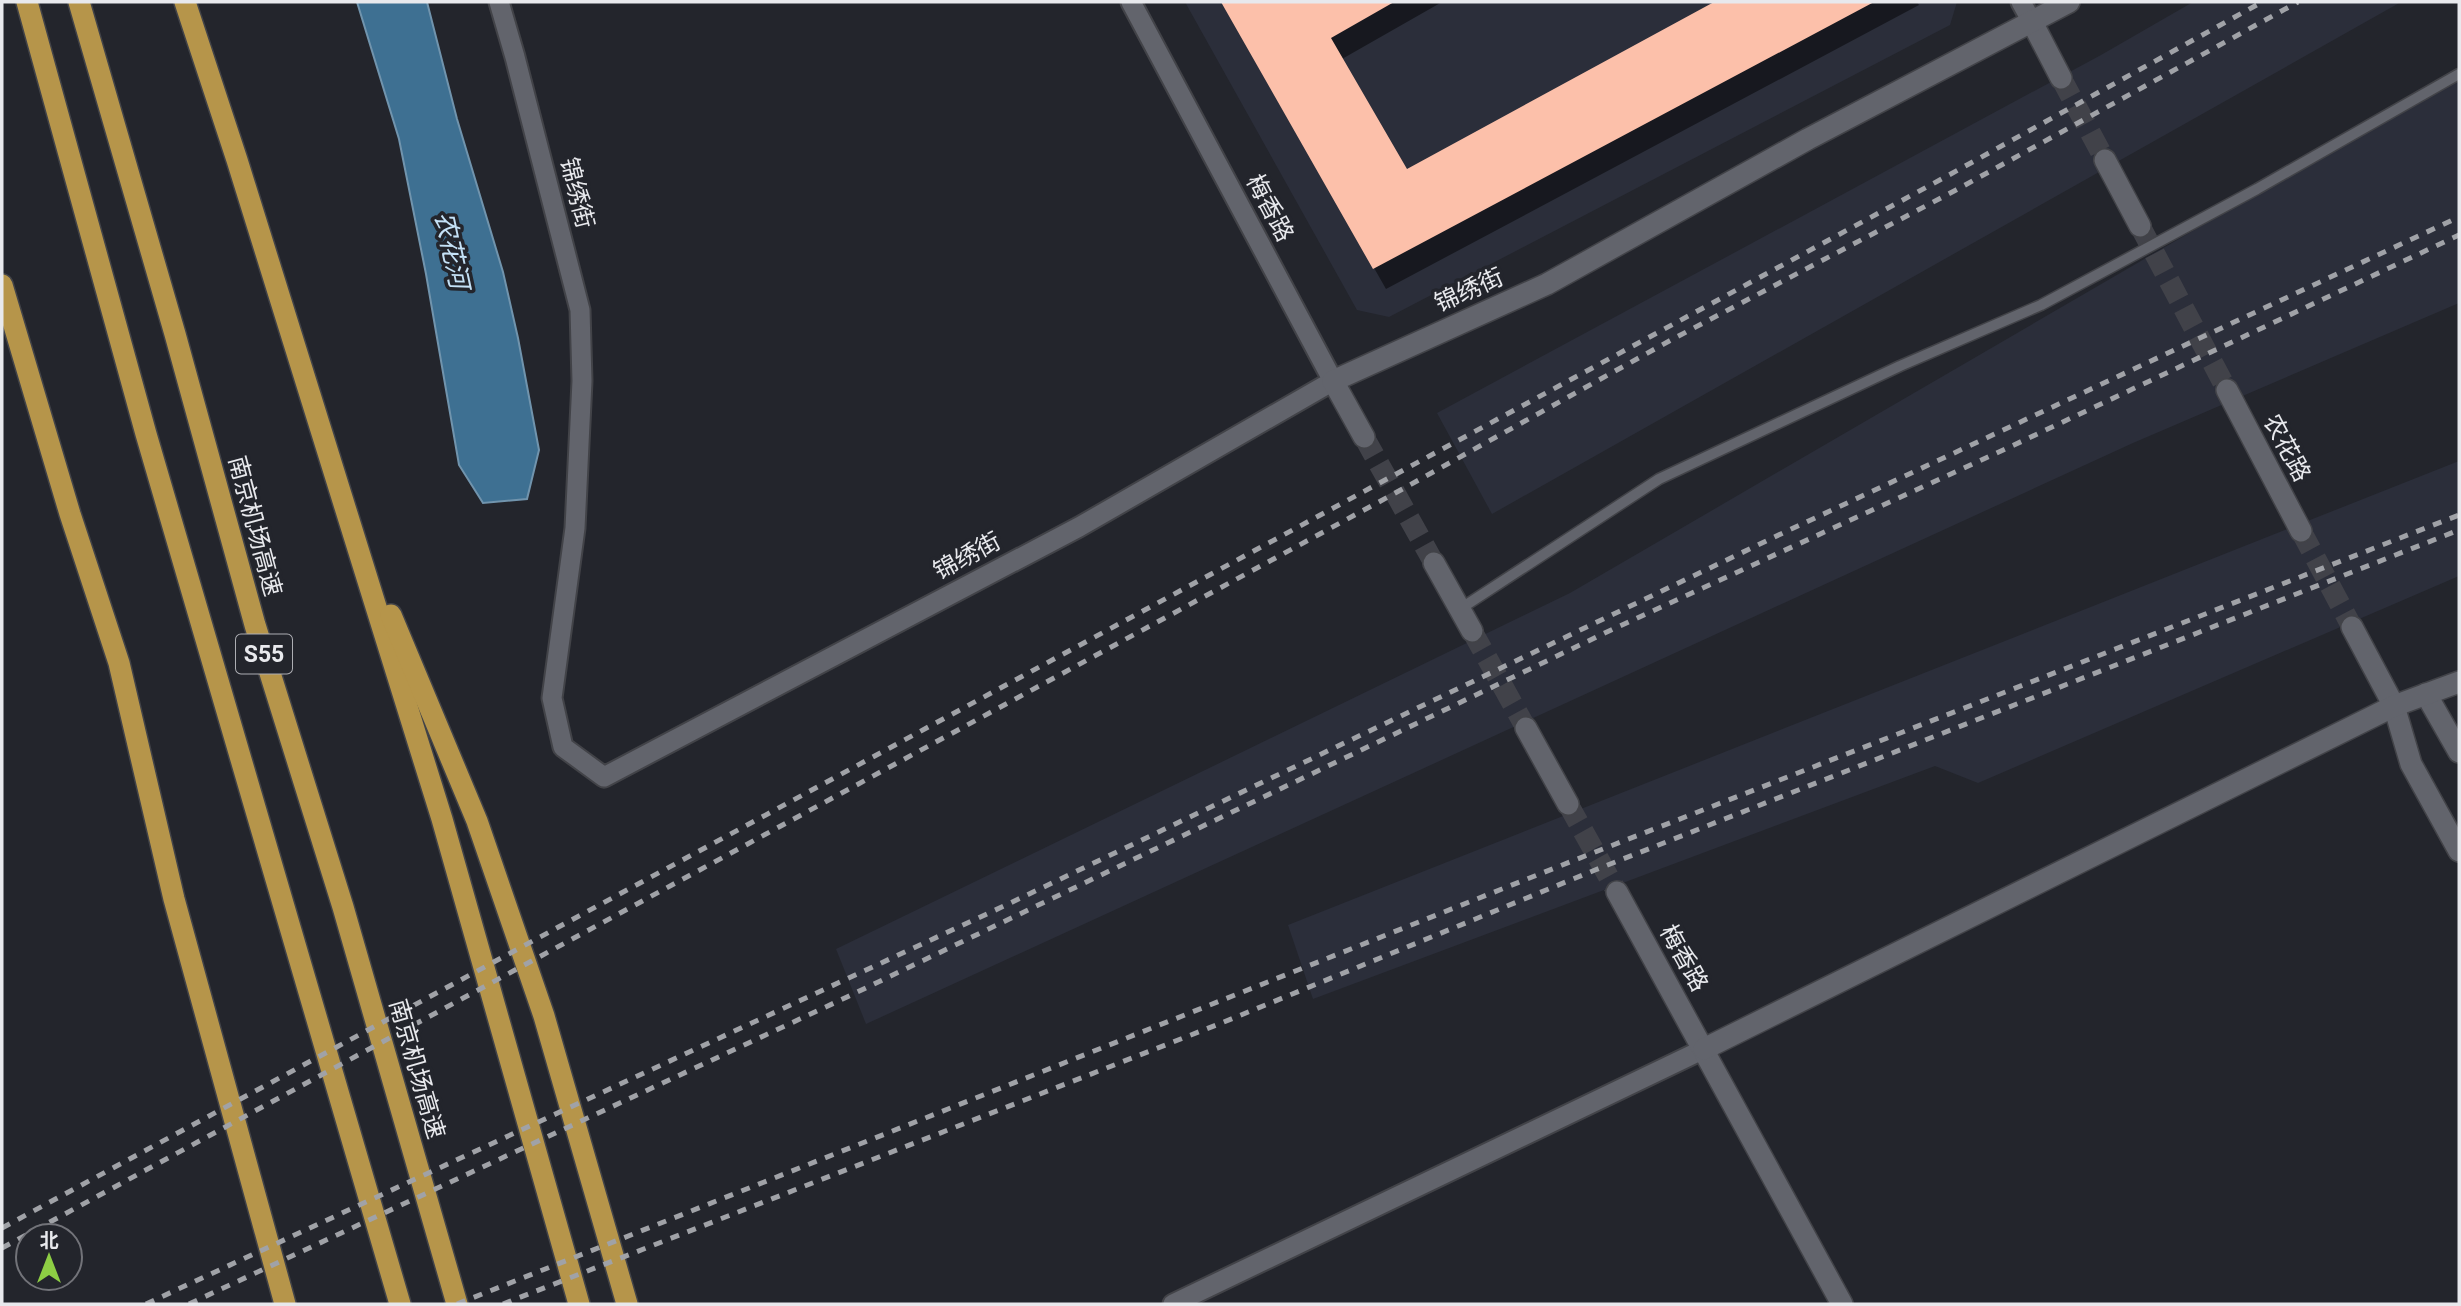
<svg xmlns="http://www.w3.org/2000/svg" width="2461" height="1306" viewBox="0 0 2461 1306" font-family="Roboto,'Noto Sans SC',sans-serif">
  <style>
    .built { fill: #2b2e3a }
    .water { fill: #3e7092; stroke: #7194ad; stroke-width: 2 }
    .shadow { fill: #0007 }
    .building { fill: #fcc0aa }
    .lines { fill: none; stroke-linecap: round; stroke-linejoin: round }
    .tertiary-tunnel { stroke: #414249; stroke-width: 21; stroke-dasharray: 21 10; stroke-linecap: butt }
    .service-casing { stroke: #424348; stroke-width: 13 }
    .minor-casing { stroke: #424348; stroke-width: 23 }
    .tertiary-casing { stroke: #424348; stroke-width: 24 }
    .motorway-casing { stroke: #424348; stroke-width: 24 }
    .service { stroke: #62646c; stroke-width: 10 }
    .minor { stroke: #62646c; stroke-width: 19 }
    .tertiary { stroke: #62646c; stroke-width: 21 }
    .motorway { stroke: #b6954a; stroke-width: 21 }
    .rail { stroke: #a0a2a7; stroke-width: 5; stroke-dasharray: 9 9; stroke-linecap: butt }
    .labels { text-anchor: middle; stroke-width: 7; stroke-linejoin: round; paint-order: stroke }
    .shield { fill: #23252c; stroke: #adaeb3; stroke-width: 2 }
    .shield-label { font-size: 23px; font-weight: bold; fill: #e8e9ed }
    .street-label { font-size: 24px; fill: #e8e9ed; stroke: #23252c }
    .water-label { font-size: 26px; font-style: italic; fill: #c5e2f7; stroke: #23252c }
  </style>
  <rect width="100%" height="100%" fill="#23252c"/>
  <g class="built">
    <path d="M1185,2H1957L1950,25L1389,317L1357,310Z"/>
    <path d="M2193,2H2401L1492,514L1437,413L2101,55Z"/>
    <path d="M2459,76V303L2133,443L866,1024L836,949L1570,593Z"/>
    <path d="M2459,461V576L1978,783L1935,766L1313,999L1288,925Z"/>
  </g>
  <path class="water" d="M357,2H427L457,119L503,272L518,338L539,450L527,499L483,503L459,465L426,274L399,139Z"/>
  <path class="shadow" d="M1223,2H1442L1342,59L1407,171L1718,2H1917L1919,5L1386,289Z"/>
  <path class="building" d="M1221,2H1394L1331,38L1407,169L1714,2H1874L1373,269Z"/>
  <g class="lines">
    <g class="tertiary-tunnel">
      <path d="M2061,78L2105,160"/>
      <path d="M2140,226L2227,390"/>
      <path d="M1364,437L1434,563"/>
      <path d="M2301,531L2352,627"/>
      <path d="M1472,631L1526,728"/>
      <path d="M1568,804L1617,892"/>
    </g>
    <g class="service-casing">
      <path id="service" d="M1460,609L1659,479L1900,366L2041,305L2257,189L2459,74"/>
    </g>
    <g class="minor-casing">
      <g id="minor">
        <path d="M499,2L515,57L580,310L582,381L575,528L552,698L563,747L604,777L1079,527L1333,381L1131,2"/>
        <path d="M2021,2L2032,22"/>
        <path d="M1173,1304L1704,1049"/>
      </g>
    </g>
    <g class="tertiary-casing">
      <g id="tertiary">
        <path d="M2032,22L2061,78"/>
        <path d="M2105,160L2140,226"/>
        <path d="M2227,390L2301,531"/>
        <path d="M1364,437L1333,381L1547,284L1808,139L2069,2"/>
        <path d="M1434,563L1472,631"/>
        <path d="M2352,627L2394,706L2411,764L2459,851"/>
        <path d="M2426,694L2459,752"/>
        <path d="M1526,728L1568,804"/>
        <path d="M1617,892L1842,1304"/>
        <path d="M1704,1049L2394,706L2459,682"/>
      </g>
    </g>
    <g class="motorway-casing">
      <g id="motorway">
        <path d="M27,2L146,434L400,1304"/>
        <path d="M79,2L175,334L255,625L343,907L457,1304"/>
        <path d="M185,2L237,160L442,819L579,1304"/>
        <path d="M2,285L70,514L119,663L174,899L285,1304"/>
        <path d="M391,615L477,821L544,1016L627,1304"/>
      </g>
    </g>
    <use href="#service" class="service"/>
    <use href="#minor" class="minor"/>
    <use href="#tertiary" class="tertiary"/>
    <use href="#motorway" class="motorway"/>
    <g class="rail">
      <path d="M2,1228L1949,175L2262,2"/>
      <path d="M2,1248L1388,497L1671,340L1956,190L2298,2"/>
      <path d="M146,1304L1004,906L1785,532L2459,217"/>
      <path d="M189,1304L847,997L1609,631L2014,445L2459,235"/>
      <path d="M457,1304L1585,856L2459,515"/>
      <path d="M503,1304L1219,1024L1595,870L2459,530"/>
    </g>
  </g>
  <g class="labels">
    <rect class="shield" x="236" y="634.5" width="56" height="39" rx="5"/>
    <g class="shield-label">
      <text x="264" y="662">S55</text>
    </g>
    <g class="street-label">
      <text transform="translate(577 193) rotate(76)" y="8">锦绣街</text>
      <text transform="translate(1270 208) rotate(62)" y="8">梅香路</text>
      <text transform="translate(1469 290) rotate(-24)" y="8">锦绣街</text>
      <text transform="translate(2287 448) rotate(62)" y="8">农花路</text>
      <text transform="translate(255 526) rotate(75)" y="8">南京机场高速</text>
      <text transform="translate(967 556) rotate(-28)" y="8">锦绣街</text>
      <text transform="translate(1684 958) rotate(61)" y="8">梅香路</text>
      <text transform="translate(417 1069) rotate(74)" y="8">南京机场高速</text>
    </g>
    <g class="water-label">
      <text transform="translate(452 250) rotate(78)" y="9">农花河</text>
    </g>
  </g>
  <rect width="2461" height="1306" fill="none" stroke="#e8e9ed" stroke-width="7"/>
  <g transform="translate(49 1257)"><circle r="33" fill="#23252c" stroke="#727379" stroke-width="2"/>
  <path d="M0-5L12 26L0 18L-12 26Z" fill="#8dce44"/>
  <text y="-10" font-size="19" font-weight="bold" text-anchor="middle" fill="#e8e9ed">北</text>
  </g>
</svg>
